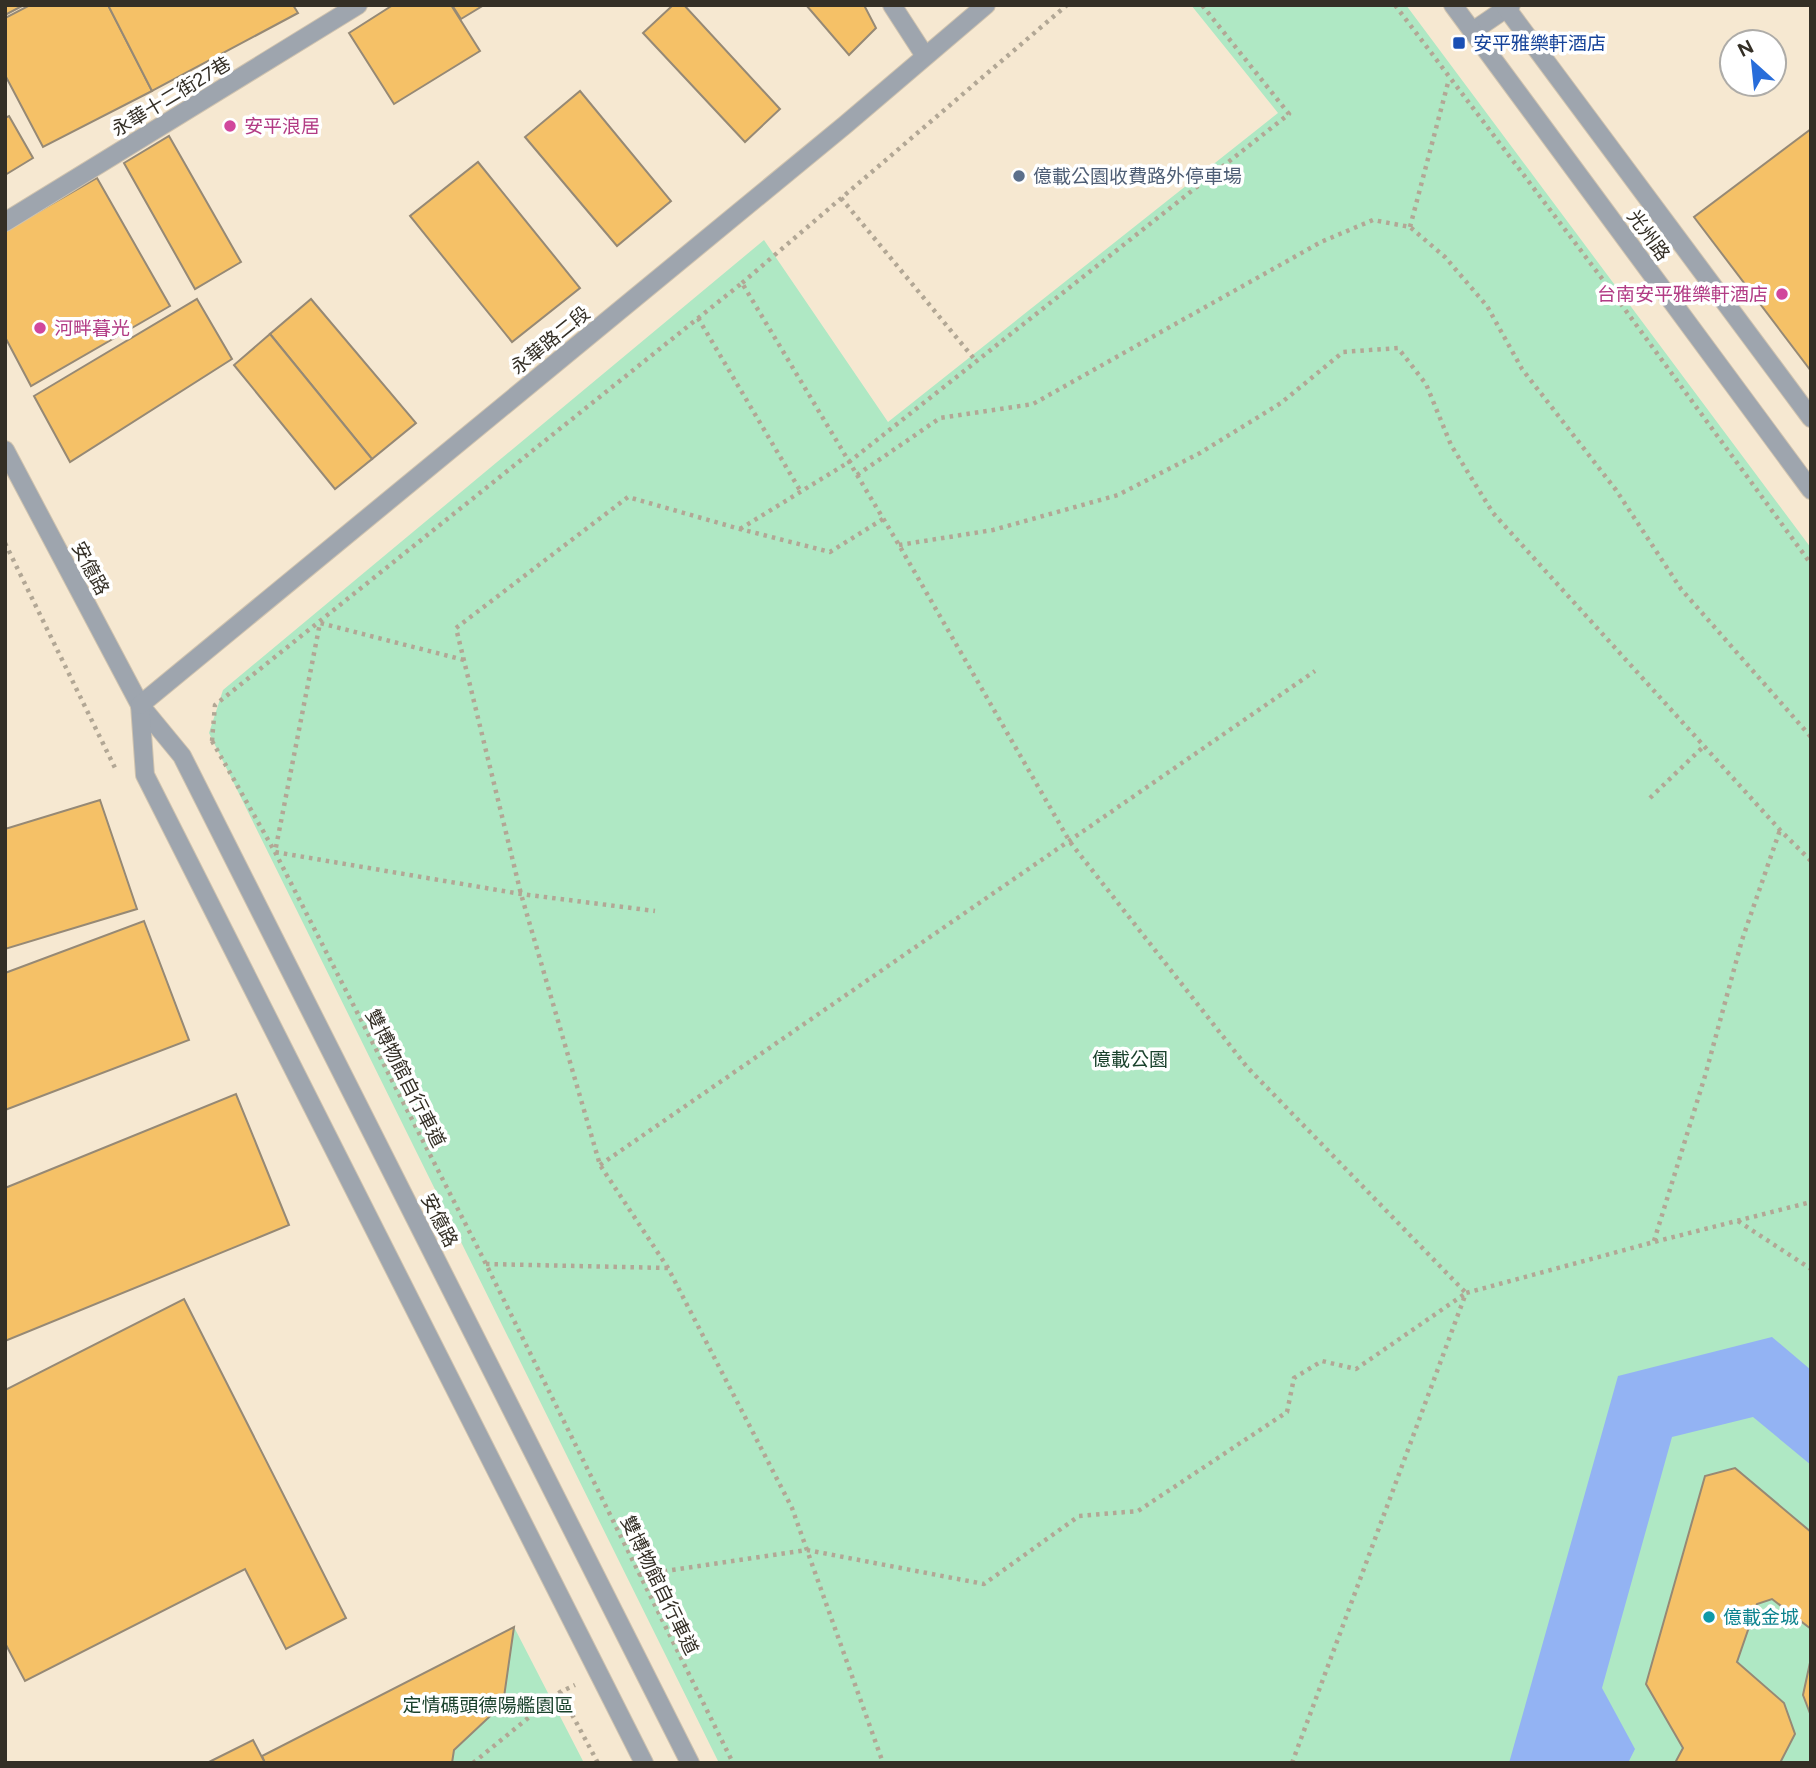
<svg xmlns="http://www.w3.org/2000/svg" width="1816" height="1768" viewBox="0 0 1816 1768" font-family="Figtree,'Noto Sans TC',sans-serif">
  <style>
    .green { fill: #afe8c4 }
    .water { fill: #93b3f3 }
    .building { fill: #f5c167; stroke: #968975; stroke-width: 2 }
    .lines { fill: none; stroke-linecap: round; stroke-linejoin: round }
    .minor-casing { stroke: #cfc3af; stroke-width: 20 }
    .tertiary-casing { stroke: #cfc3af; stroke-width: 20 }
    .path { stroke: #b2a795; stroke-width: 4.5; stroke-dasharray: 3.5 5; stroke-linecap: butt }
    .minor { stroke: #9ea5ae; stroke-width: 18 }
    .tertiary { stroke: #9ea5ae; stroke-width: 18 }
    .transit-dot { fill: #1a4fb4; stroke: #fff; stroke-width: 2.5 }
    .hotel-dot { fill: #d1479c; stroke: #fff; stroke-width: 2.5 }
    .service-dot { fill: #5c6f8a; stroke: #fff; stroke-width: 2.5 }
    .culture-dot { fill: #0f9aa8; stroke: #fff; stroke-width: 2.5 }
    .labels { text-anchor: middle; stroke-width: 7; stroke-linejoin: round; paint-order: stroke }
    .transit-label { font-size: 19px; fill: #164399; stroke: #fff; text-anchor: start }
    .street-label { font-size: 19px; fill: #342f26; stroke: #fff }
    .hotel-label { font-size: 19px; fill: #b23c85; stroke: #fff; text-anchor: start }
    .service-label { font-size: 19px; fill: #4e5e75; stroke: #fff; text-anchor: start }
    .park-label { font-size: 19px; fill: #1a422c; stroke: #fff }
    .culture-label { font-size: 19px; fill: #0d838f; stroke: #fff; text-anchor: start }
  </style>
  <rect width="100%" height="100%" fill="#f6e8d1"/>
  <g class="green">
    <path d="M1191,5H1406L1811,548V1763H719L209,733L223,690L764,240L888,422L1278,113Z"/>
    <path d="M514,1627L584,1763H207L253,1740L262,1756Z"/>
  </g>
  <path class="water" d="M1772,1337L1811,1370V1465L1753,1417L1672,1437L1602,1688L1635,1749L1628,1763H1509L1618,1376Z"/>
  <g class="building">
    <path d="M5,5H24L5,15Z"/>
    <path d="M30,5H108L152,91L43,147L5,75V18Z"/>
    <path d="M108,5H293L298,13L152,91Z"/>
    <path d="M393,5H451L480,51L394,104L349,33Z"/>
    <path d="M452,5H484L461,19Z"/>
    <path d="M673,5H684L780,109L745,142L643,33Z"/>
    <path d="M806,5H864L876,28L849,55Z"/>
    <path d="M580,91L671,201L617,246L525,137Z"/>
    <path d="M9,116L33,158L5,175V118Z"/>
    <path d="M1811,129V371L1694,217Z"/>
    <path d="M169,136L241,262L195,289L124,163Z"/>
    <path d="M478,162L580,288L512,342L410,216Z"/>
    <path d="M97,178L170,306L31,386L5,337V231Z"/>
    <path d="M197,299L232,359L70,462L34,396Z"/>
    <path d="M311,299L416,423L372,459L270,334Z"/>
    <path d="M270,334L372,459L335,489L234,365Z"/>
    <path d="M100,800L137,909L5,949V829Z"/>
    <path d="M144,921L189,1040L5,1110V973Z"/>
    <path d="M236,1094L289,1225L5,1341V1188Z"/>
    <path d="M184,1299L346,1618L286,1649L245,1569L25,1681L5,1643V1390Z"/>
    <path d="M1735,1468L1811,1532V1629L1772,1599L1757,1604L1737,1662L1784,1703L1795,1734L1780,1763H1675L1683,1748L1646,1684L1705,1476Z"/>
    <path d="M514,1627L503,1704L454,1750L452,1763H265L262,1756Z"/>
    <path d="M1811,1658V1716L1803,1695Z"/>
    <path d="M253,1740L265,1763H207Z"/>
  </g>
  <g class="lines">
    <g class="minor-casing">
      <g id="minor">
        <path d="M892,5L925,56"/>
        <path d="M1473,31L1511,5"/>
        <path d="M5,222L358,5"/>
        <path d="M5,450L140,705L182,756L690,1763"/>
        <path d="M140,705L145,775L644,1763"/>
      </g>
    </g>
    <g class="tertiary-casing">
      <g id="tertiary">
        <path d="M1453,5L1811,490"/>
        <path d="M1504,5L1811,418"/>
        <path d="M140,705L845,125L986,5"/>
      </g>
    </g>
    <g class="path">
      <path d="M1395,5L1610,289L1811,564"/>
      <path d="M841,198L976,361"/>
      <path d="M1410,227L1449,79"/>
      <path d="M742,283L1067,5"/>
      <path d="M698,318L801,492"/>
      <path d="M857,475L940,418L1033,404L1321,242L1373,220L1410,227L1445,257L1487,306L1522,369L1616,490L1681,589L1811,737"/>
      <path d="M883,519L830,552L740,529L628,497L456,628L521,894L600,1165L668,1268L792,1508L883,1763"/>
      <path d="M740,529L849,462L1289,114L1202,5"/>
      <path d="M5,543L117,772"/>
      <path d="M899,545L993,530L1118,495L1200,453L1281,403L1343,352L1398,348L1426,384L1451,445L1493,513L1780,830L1811,861"/>
      <path d="M464,660L320,623L275,852L521,894L655,911"/>
      <path d="M212,741L215,705L742,283L899,545L1070,842L1247,1067L1466,1293L1356,1369L1322,1361L1294,1378L1287,1412L1138,1511L1079,1516L984,1584L807,1550L639,1575"/>
      <path d="M212,741L275,852L486,1264L733,1763"/>
      <path d="M1650,798L1704,746"/>
      <path d="M600,1165L1315,671"/>
      <path d="M1738,1221L1811,1269"/>
      <path d="M1654,1241L1705,1076L1742,940L1780,830"/>
      <path d="M486,1264L668,1268"/>
      <path d="M560,1692L598,1763"/>
      <path d="M473,1763L560,1692L575,1685"/>
      <path d="M1292,1763L1466,1293L1654,1242L1811,1202"/>
    </g>
    <use href="#minor" class="minor"/>
    <use href="#tertiary" class="tertiary"/>
  </g>
  <rect class="transit-dot" x="1452" y="36" width="14" height="14" rx="3.5"/>
  <g class="hotel-dot">
    <circle cx="230" cy="126" r="7"/>
    <circle cx="1782" cy="294" r="7"/>
    <circle cx="40" cy="328" r="7"/>
  </g>
  <circle class="service-dot" cx="1019" cy="176" r="7"/>
  <circle class="culture-dot" cx="1709" cy="1617" r="7"/>
  <g class="labels">
    <g class="transit-label">
      <text x="1473" y="50">安平雅樂軒酒店</text>
    </g>
    <g class="street-label">
      <text transform="translate(171 96) rotate(-31)" y="7">永華十二街27巷</text>
      <text transform="translate(1649 235) rotate(54)" y="7">光州路</text>
      <text transform="translate(550 340) rotate(-39)" y="7">永華路二段</text>
      <text transform="translate(91 568) rotate(62)" y="7">安億路</text>
      <text transform="translate(406 1078) rotate(63)" y="7">雙博物館自行車道</text>
      <text transform="translate(440 1220) rotate(63)" y="7">安億路</text>
      <text transform="translate(660 1585) rotate(64)" y="7">雙博物館自行車道</text>
    </g>
    <g class="hotel-label">
      <text x="244" y="133">安平浪居</text>
      <text x="1768" y="301" text-anchor="end">台南安平雅樂軒酒店</text>
      <text x="54" y="335">河畔暮光</text>
    </g>
    <g class="service-label">
      <text x="1033" y="183">億載公園收費路外停車場</text>
    </g>
    <g class="park-label">
      <text x="1130" y="1066">億載公園</text>
      <text x="488" y="1712">定情碼頭德陽艦園區</text>
    </g>
    <g class="culture-label">
      <text x="1723" y="1624">億載金城</text>
    </g>
  </g>
  <rect width="1816" height="1768" fill="none" stroke="#342f26" stroke-width="14"/>
  <g transform="translate(1753 63) rotate(333)"><circle r="33" fill="#ffffff" stroke="#aeaca8" stroke-width="2"/>
  <path d="M0-5L12 26L0 18L-12 26Z" fill="#286dda"/>
  <text y="-10" font-size="19" font-weight="bold" text-anchor="middle" fill="#342f26">N</text>
  </g>
</svg>
